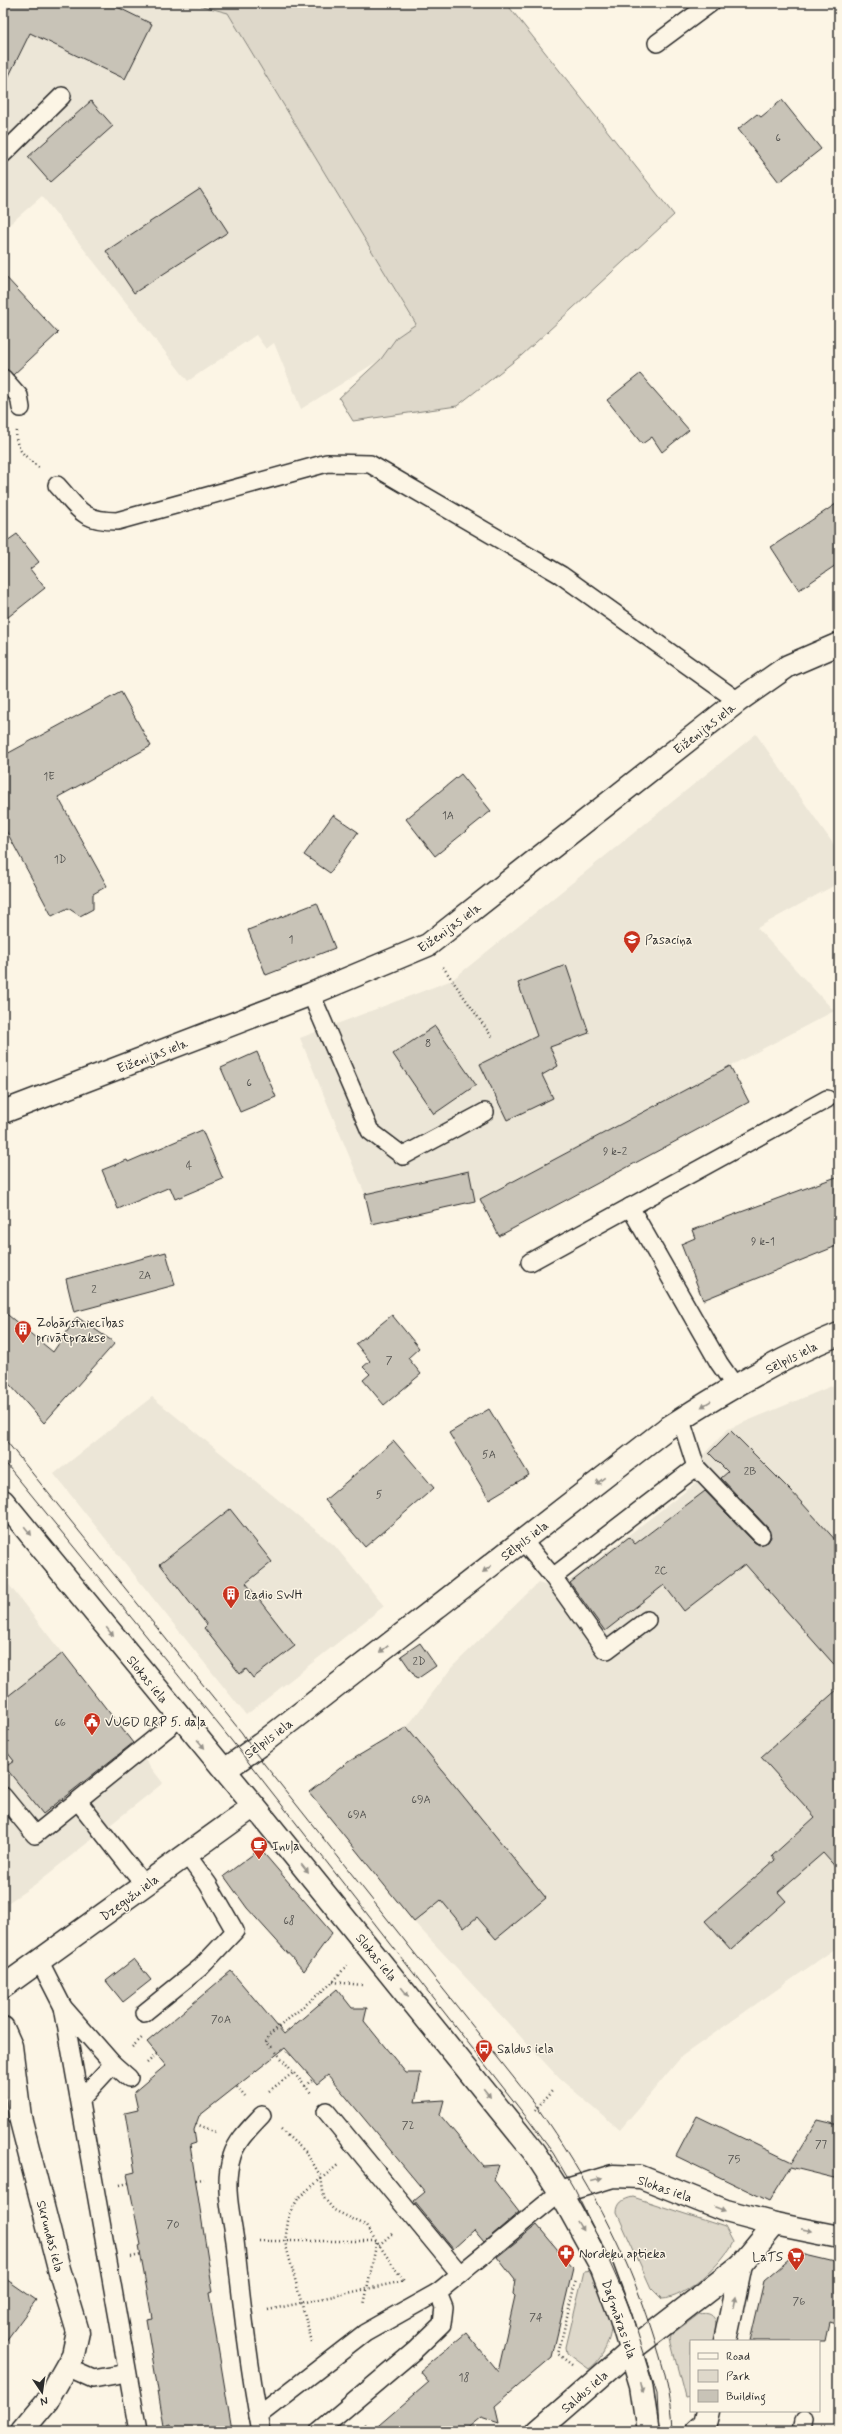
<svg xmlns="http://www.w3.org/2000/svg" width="842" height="2434" viewBox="0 0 842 2434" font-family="Mynerve,sans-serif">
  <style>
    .built { fill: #ece6d7 }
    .green { fill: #ded8ca; stroke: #84827a }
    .building { fill: #c8c3b7; stroke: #2b2b2b }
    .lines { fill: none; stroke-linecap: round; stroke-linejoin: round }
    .lane-casing { stroke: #2b2b2b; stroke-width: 20 }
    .street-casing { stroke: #2b2b2b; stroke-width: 25 }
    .secondary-casing { stroke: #2b2b2b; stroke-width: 25 }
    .path { stroke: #2b2b2b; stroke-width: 2.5; stroke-dasharray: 1 3; stroke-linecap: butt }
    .lane { stroke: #fcf5e5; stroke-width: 17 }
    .street { stroke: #fcf5e5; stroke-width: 22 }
    .secondary { stroke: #fcf5e5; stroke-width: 22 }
    .tram { stroke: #2b2b2b; stroke-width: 1 }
    .oneway { fill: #949088 }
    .labels { text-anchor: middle; stroke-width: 3; stroke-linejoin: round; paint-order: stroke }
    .number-label { font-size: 11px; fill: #52514e }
    .street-label { font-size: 13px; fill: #2b2b2b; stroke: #fcf5e5 }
    .poi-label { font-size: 13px; fill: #2b2b2b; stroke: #fcf5e5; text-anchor: start }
  </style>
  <rect width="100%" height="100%" fill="#fcf5e5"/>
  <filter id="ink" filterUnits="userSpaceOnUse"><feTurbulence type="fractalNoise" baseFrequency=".025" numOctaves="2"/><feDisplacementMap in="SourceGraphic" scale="8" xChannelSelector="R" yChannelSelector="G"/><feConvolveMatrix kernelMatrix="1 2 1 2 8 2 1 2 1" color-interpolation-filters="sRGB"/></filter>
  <g filter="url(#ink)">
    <g class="built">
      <path d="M3,3H183L228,13L416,325L397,337L381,359L301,409L274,343L266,349L256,335L188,381L42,196L3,230Z"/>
      <path d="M756,734L839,852V868L835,885L757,928L834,1011L475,1201L372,1224L365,1194L300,1038L452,980Z"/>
      <path d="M839,1383V1946L682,2056L620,2130L560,2079L414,1922L309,1792L348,1762L407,1727L452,1667L538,1583L558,1589L699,1481L702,1456L728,1429Z"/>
      <path d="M152,1397L334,1545L384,1606L246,1715L54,1474Z"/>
      <path d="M3,1577L163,1783L33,1886L3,1906Z"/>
    </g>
    <g class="green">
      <path d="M191,3H506L674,215L522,355L457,406L353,421L339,398L381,359L397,337L416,324L228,13Z"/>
      <path d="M633,2197L725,2227L733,2242C724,2262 685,2299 662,2299L651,2288L617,2213C617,2203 623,2199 633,2197Z"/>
      <path d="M593,2270C598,2285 610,2308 611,2323C612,2339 602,2360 589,2369L567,2353L566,2347L584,2271Z"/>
      <path d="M699,2314C719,2310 717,2327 715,2341H691V2396L685,2397L670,2339L671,2335Z"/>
    </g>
    <g class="building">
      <path d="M3,3H109L152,24L125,79L30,33L3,88Z"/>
      <path d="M782,100L821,149L779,182L738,129L757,114L761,117Z"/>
      <path d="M91,101L113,126L50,182L28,157Z"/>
      <path d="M200,189L228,232L134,293L106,251Z"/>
      <path d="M3,274L58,333L13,375L3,368Z"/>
      <path d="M640,374L689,430L662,452L652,437L642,444L607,400Z"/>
      <path d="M839,502V563L799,590L771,547Z"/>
      <path d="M17,534L39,562L30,569L45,588L3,621V536L7,541Z"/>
      <path d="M121,692L151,746L58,797L107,886L93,894V909L80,916L68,908L52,916L3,825V756Z"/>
      <path d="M461,774L491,811L435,856L406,819Z"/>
      <path d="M333,815L358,832L330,873L304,855Z"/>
      <path d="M317,903L335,948L266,975L248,930Z"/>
      <path d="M566,965L589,1033L550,1047L558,1066L542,1075L553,1098L507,1120L480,1064L537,1036L518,983Z"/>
      <path d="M435,1026L476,1085L434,1114L393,1054Z"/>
      <path d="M257,1052L276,1097L240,1112L221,1068Z"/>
      <path d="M730,1066L749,1102L499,1236L480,1199Z"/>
      <path d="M202,1130L223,1179L175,1199L170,1187L118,1209L102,1170L127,1160L128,1162Z"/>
      <path d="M469,1171L475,1201L372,1224L365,1194Z"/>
      <path d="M839,1176V1245L703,1300L681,1244L695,1238L692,1230Z"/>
      <path d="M166,1252L175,1285L74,1312L66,1279Z"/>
      <path d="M3,1311L53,1352L77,1317L115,1343L44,1423L3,1377Z"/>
      <path d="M392,1315L419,1348L408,1358L421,1374L384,1405L363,1380L370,1374L363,1367L370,1361L356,1344Z"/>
      <path d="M489,1409L529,1475L489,1499L449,1433Z"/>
      <path d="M731,1431L792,1492L839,1544V1670L745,1564L684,1611L664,1585L605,1631L570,1583L629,1537L635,1544L705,1491L754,1542L759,1545L768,1542L771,1537L768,1528L721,1478L728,1472L709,1453Z"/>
      <path d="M394,1441L434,1488L365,1547L325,1500Z"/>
      <path d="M230,1509L272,1562L246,1583L295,1646L253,1678L246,1669L240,1674L204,1628L207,1625L160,1564Z"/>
      <path d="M420,1643L436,1666L417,1679L401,1656Z"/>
      <path d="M63,1653L133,1743L43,1814L5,1767L14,1761L3,1747V1700Z"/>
      <path d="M839,1688V1871L823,1853L778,1892L786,1901L731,1950L705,1921L775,1860L772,1856L815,1817L761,1757Z"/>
      <path d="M407,1727L546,1898L496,1939L477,1917L464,1928L441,1900L414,1922L309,1792L348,1762Z"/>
      <path d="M260,1849L332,1933L304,1971L247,1908L224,1876Z"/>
      <path d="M134,1959L151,1980L123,2002L106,1981Z"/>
      <path d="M231,1971L284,2034L337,1989L352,2008H367L364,2021L406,2073H421L415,2102L444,2100L440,2115L483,2166L499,2165L494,2180L519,2212L484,2242L474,2230L453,2249L414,2201L425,2192L328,2075L317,2084L285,2048L199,2116L194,2130L196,2143L190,2145L213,2292L209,2293L232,2431H172L171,2424L164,2426L146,2319L152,2318L139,2246L141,2245L127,2174L135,2172L125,2113L138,2110L134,2092L166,2065L147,2042Z"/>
      <path d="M697,2116L792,2162L818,2120L839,2125V2179L790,2167L769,2201L676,2156Z"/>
      <path d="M537,2225L573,2268L552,2357L495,2406L499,2423L481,2417L464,2431H372L429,2382L420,2371L466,2333L498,2372L515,2296L513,2294L515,2280L497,2257Z"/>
      <path d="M797,2253L839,2263V2325L829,2322L825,2341H750L764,2281Z"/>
      <path d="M3,2277L36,2300L3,2345Z"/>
    </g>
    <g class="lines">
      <g class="lane-casing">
        <g id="lane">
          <path d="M657,43L711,3"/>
          <path d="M3,154L62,96"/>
          <path d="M3,378L19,396L21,408"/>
          <path d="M57,485C79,509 81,521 117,521L327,463L370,464L561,575L738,701"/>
          <path d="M311,994L370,1131L403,1156L485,1112"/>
          <path d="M630,1207L719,1363L735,1386"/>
          <path d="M530,1262L827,1099"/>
          <path d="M696,1467L761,1535"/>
          <path d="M523,1541L553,1577L696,1467L681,1420"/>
          <path d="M553,1577L604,1649L607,1650L647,1620"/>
          <path d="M3,1796L35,1835L180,1718"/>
          <path d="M78,1801L144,1885"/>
          <path d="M40,1962L63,2007L138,2431"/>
          <path d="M63,2007L113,2064L129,2078"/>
          <path d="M144,2013L201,1967L235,1931L208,1884L187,1855"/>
          <path d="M80,2100L113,2064"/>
          <path d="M326,2111L460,2274"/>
          <path d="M66,2367L93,2379L127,2373"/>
          <path d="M258,2416L365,2333L438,2292L560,2192"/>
          <path d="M261,2431C249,2369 242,2305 235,2241C231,2213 223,2185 232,2156C237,2140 250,2128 262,2115"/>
          <path d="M319,2431L414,2351L442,2324L444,2307L438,2292"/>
          <path d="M802,2431L804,2421"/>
        </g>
      </g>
      <g class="street-casing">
        <g id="street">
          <path d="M3,1112L311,994L428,945L738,701L788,666L839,644"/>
          <path d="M225,1770L261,1744L666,1429C721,1393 778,1359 839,1334"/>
          <path d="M3,1987L254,1806"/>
          <path d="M3,2028L11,2046L20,2117L59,2269L78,2332L73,2355L47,2401L22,2431"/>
          <path d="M538,2431L631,2350"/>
        </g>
      </g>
      <g class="secondary-casing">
        <g id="secondary">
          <path d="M3,1501L254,1806L534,2152L560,2192L602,2268L621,2319L641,2385L648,2431"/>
          <path d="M560,2192L613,2176L641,2177L726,2211L775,2224L839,2237"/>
          <path d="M725,2341L741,2265L775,2224"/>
          <path d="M631,2350L741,2265"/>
          <path d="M697,2431L705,2424L708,2411"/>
        </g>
      </g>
      <g class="path">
        <path d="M17,431C13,449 27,457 39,468"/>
        <path d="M443,967L492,1037"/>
        <path d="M333,1982L362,1985"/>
        <path d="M132,2047L143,2037"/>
        <path d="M272,2047L266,2042L268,2036L333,1982L347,1965"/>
        <path d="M276,2052L311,2093"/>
        <path d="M147,2063L157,2054"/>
        <path d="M305,2086L313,2079"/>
        <path d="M237,2087L245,2097"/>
        <path d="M269,2091L293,2073"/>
        <path d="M535,2110L552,2091"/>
        <path d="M196,2124L216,2132"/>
        <path d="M281,2130L307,2153L321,2177L324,2198L334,2210L365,2225L404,2281"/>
        <path d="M196,2180L204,2179"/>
        <path d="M120,2185L129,2183"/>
        <path d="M259,2241H377L364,2305"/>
        <path d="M379,2245L394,2232"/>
        <path d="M131,2257L141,2255"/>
        <path d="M268,2310L404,2281"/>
        <path d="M312,2342L285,2242L289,2214L299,2197L339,2164"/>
        <path d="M572,2365L558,2354L576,2279"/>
        <path d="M364,2424L370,2431"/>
      </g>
      <use href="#lane" class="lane"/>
      <use href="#street" class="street"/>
      <use href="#secondary" class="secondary"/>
      <g class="tram">
        <path d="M3,1437L242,1733L253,1750L537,2107C586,2177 626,2250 652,2331C663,2365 672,2395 673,2431"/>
        <path d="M3,1460L231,1740L527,2118L553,2153L573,2187L602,2245L629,2306L657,2394L659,2431"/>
      </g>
    </g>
    <defs><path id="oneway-solid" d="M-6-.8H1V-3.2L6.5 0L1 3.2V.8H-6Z"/></defs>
    <g class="oneway">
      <use href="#oneway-solid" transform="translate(706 1404) rotate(148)"/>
      <use href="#oneway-solid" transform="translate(600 1481) rotate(142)"/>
      <use href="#oneway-solid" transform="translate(28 1531) rotate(51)"/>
      <use href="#oneway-solid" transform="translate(487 1569) rotate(142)"/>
      <use href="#oneway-solid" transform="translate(110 1632) rotate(51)"/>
      <use href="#oneway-solid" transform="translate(384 1649) rotate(142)"/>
      <use href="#oneway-solid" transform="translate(201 1744) rotate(49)"/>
      <use href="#oneway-solid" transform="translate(305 1869) rotate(51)"/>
      <use href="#oneway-solid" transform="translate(405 1992) rotate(51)"/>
      <use href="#oneway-solid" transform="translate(487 2093) rotate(51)"/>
      <use href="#oneway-solid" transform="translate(597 2180) rotate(-14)"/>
      <use href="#oneway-solid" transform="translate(720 2209) rotate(21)"/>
      <use href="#oneway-solid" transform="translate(580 2226) rotate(59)"/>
      <use href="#oneway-solid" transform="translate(807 2230) rotate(11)"/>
      <use href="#oneway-solid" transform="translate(734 2303) rotate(-79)"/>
      <use href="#oneway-solid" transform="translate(642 2388) rotate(77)"/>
    </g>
  </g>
  <defs>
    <g id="school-pin" transform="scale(0.9)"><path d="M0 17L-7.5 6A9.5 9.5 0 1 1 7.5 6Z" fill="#c8321e" stroke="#fcf5e5"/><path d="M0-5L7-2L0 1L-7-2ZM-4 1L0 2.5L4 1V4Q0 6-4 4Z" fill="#fff"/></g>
    <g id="building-pin" transform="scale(0.9)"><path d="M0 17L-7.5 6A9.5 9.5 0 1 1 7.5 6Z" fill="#c8321e" stroke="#fcf5e5"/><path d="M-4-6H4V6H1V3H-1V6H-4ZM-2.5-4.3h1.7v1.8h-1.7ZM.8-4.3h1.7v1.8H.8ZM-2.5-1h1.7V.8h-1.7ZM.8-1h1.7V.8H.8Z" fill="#fff"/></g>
    <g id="civic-pin" transform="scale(0.9)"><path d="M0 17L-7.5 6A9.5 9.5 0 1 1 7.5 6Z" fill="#c8321e" stroke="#fcf5e5"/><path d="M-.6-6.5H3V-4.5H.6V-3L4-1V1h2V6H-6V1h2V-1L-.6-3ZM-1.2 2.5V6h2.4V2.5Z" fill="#fff"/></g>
    <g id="cafe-pin" transform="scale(0.9)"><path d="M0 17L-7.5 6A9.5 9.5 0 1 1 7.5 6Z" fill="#c8321e" stroke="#fcf5e5"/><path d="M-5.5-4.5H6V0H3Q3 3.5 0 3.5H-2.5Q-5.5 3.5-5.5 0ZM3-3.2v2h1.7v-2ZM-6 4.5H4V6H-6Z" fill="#fff"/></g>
    <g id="bus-pin" transform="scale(0.9)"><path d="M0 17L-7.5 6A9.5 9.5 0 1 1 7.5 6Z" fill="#c8321e" stroke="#fcf5e5"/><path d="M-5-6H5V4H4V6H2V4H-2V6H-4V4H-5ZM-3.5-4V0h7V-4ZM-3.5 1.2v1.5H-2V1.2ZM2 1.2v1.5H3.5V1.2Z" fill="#fff"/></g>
    <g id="pharmacy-pin" transform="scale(0.9)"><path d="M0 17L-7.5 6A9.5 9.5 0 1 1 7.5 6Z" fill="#c8321e" stroke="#fcf5e5"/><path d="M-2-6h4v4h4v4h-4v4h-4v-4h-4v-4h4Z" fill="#fff"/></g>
    <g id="supermarket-pin" transform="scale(0.9)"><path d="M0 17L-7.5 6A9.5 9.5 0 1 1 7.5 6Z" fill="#c8321e" stroke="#fcf5e5"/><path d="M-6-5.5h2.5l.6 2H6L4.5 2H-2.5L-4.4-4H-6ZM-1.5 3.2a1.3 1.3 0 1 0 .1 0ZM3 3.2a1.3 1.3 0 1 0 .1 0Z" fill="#fff"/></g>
  </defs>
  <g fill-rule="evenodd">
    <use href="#school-pin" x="632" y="939"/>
    <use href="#building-pin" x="23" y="1329"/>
    <use href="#building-pin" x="231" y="1594"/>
    <use href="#civic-pin" x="92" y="1721"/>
    <use href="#cafe-pin" x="259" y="1845"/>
    <use href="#bus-pin" x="484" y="2048"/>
    <use href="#pharmacy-pin" x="566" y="2253"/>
    <use href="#supermarket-pin" x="796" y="2256"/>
  </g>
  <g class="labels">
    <g class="number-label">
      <text x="778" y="141">6</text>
      <text x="49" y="780">1E</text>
      <text x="448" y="819">1A</text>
      <text x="60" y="863">1D</text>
      <text x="291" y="943">1</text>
      <text x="428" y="1047">8</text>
      <text x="249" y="1086">6</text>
      <text x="615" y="1155">9 k-2</text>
      <text x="189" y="1169">4</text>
      <text x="763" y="1245">9 k-1</text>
      <text x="145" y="1279">2A</text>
      <text x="94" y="1293">2</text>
      <text x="389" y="1364">7</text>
      <text x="489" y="1458">5A</text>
      <text x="750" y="1475">2B</text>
      <text x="379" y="1498">5</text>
      <text x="661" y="1574">2C</text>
      <text x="419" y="1665">2D</text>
      <text x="60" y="1726">66</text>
      <text x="421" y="1803">69A</text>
      <text x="357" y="1818">69A</text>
      <text x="289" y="1924">68</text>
      <text x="221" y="2023">70A</text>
      <text x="408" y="2129">72</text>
      <text x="821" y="2148">77</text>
      <text x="734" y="2163">75</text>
      <text x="173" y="2228">70</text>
      <text x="799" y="2305">76</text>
      <text x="536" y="2321">74</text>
      <text x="464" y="2381">18</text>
    </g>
    <g class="street-label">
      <text transform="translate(704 728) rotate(-38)" y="5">Eiženijas iela</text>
      <text transform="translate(449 927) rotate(-36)" y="5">Eiženijas iela</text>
      <text transform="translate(152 1055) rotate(-21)" y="5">Eiženijas iela</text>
      <text transform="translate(791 1357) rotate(-27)" y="5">Sēlpils iela</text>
      <text transform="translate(524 1540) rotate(-38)" y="5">Sēlpils iela</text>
      <text transform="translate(148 1679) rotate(51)" y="5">Slokas iela</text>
      <text transform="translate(268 1738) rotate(-37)" y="5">Sēlpils iela</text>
      <text transform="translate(129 1897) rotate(-36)" y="5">Dzegužu iela</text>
      <text transform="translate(377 1957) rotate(51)" y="5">Slokas iela</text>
      <text transform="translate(665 2188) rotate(19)" y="5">Slokas iela</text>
      <text transform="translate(51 2236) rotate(75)" y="5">Skrundas iela</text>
      <text transform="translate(620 2319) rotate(71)" y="5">Dagmāras iela</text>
      <text transform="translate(584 2391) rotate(-41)" y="5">Saldus iela</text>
    </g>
    <g class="poi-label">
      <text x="645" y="944">Pasaciņa</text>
      <text x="36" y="1327">Zobārstniecības<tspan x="36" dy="15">privātprakse</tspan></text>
      <text x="244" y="1599">Radio SWH</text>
      <text x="105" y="1726">VUGD RRP 5. daļa</text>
      <text x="272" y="1850">Inuļa</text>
      <text x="497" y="2053">Saldus iela</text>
      <text x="579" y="2258">Nordeķu aptieka</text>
      <text x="783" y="2261" text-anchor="end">LaTS</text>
    </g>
  </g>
  <rect width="842" height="2434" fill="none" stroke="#fcf5e5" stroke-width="16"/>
  <rect x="8" y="8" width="826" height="2418" fill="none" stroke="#2b2b2b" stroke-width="1.5" filter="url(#ink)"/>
  <rect x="690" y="2340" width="130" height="72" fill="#fcf5e5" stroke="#a8a49b"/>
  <rect x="698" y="2353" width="20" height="6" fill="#fcf5e5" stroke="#a8a49b"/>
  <text x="726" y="2360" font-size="12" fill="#2b2b2b">Road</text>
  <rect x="698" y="2370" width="20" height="12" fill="#ded8ca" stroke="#a8a49b"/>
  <text x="726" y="2380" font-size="12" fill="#2b2b2b">Park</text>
  <rect x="698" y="2390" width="20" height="12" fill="#c8c3b7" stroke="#a8a49b"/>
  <text x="726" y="2400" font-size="12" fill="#2b2b2b">Building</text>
  <g transform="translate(42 2392) rotate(167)" stroke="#fcf5e5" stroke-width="3" paint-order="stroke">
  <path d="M0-3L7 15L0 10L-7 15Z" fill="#2b2b2b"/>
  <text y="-6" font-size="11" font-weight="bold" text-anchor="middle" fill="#2b2b2b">N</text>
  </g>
</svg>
